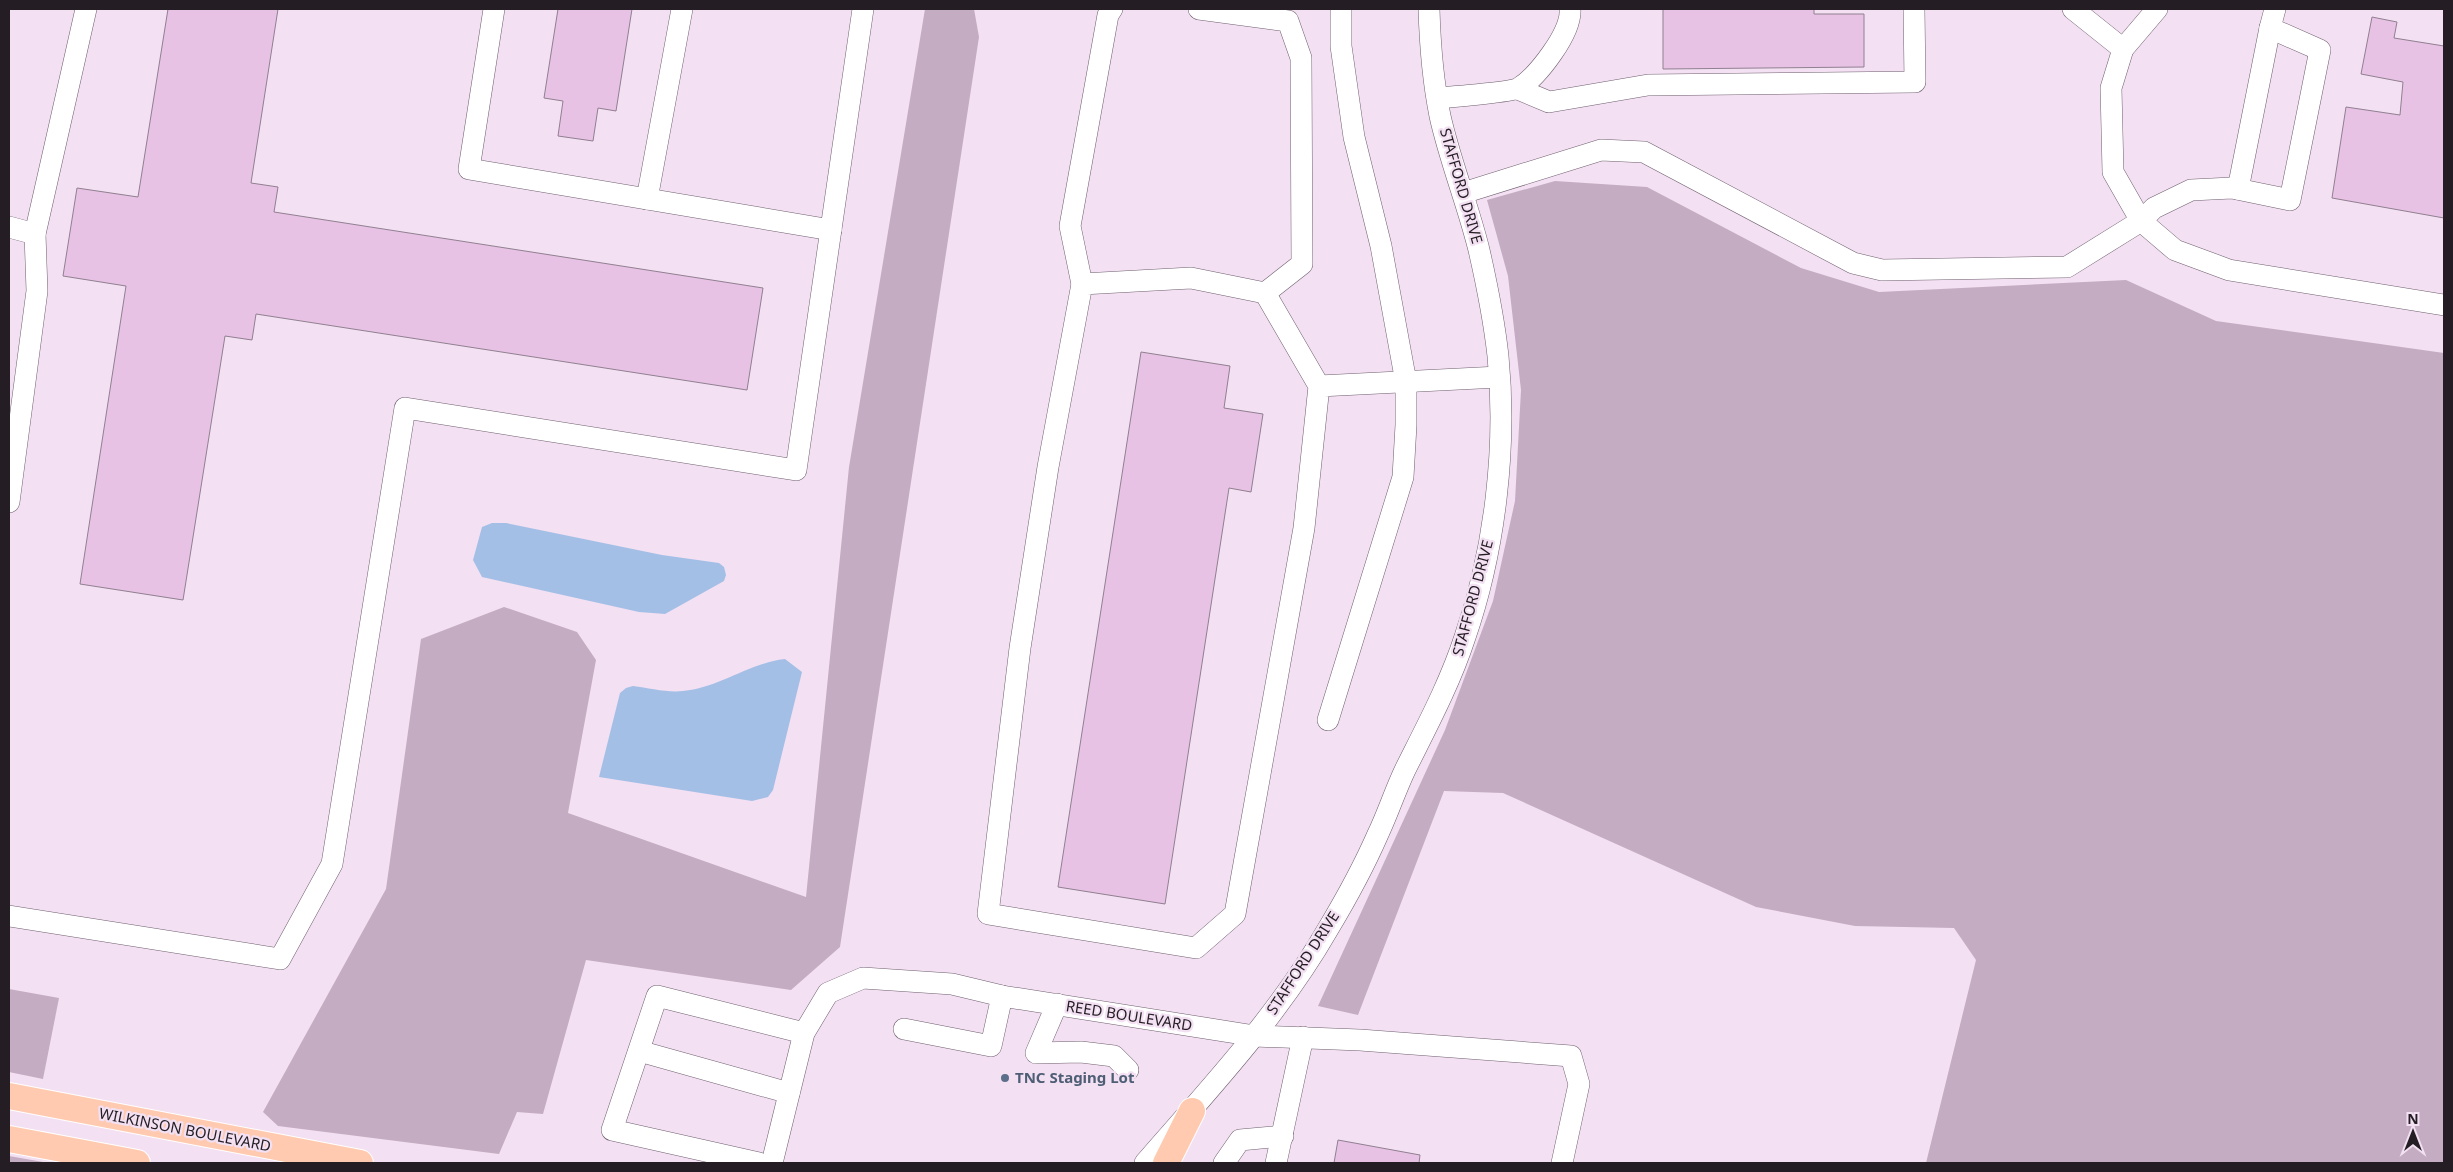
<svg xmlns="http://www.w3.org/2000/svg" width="2453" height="1172" viewBox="0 0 2453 1172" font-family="'Noto Sans',sans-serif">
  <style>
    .green { fill: #c4acc3 }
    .water { fill: #a4bfe6 }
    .building { fill: #e7c2e5; stroke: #908090 }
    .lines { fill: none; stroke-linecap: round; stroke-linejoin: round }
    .minor-casing { stroke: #6f606f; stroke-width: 22 }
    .major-casing { stroke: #fff; stroke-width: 28 }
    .minor { stroke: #fff; stroke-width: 21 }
    .major { stroke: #ffcaaf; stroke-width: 26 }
    .service-dot { fill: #5c6f8a; stroke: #f3e0f2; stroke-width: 2 }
    .labels { text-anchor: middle; stroke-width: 4.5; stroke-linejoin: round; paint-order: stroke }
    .street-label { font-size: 15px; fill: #241e24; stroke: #f3e0f2 }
    .service-label { font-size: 15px; font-weight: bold; fill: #4e5e75; stroke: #f3e0f2; text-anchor: start }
  </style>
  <rect width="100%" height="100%" fill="#f3e0f2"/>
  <g class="green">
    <path d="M925,9H974L979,37L840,947L791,990L586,960L543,1114L517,1112L499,1154L278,1126L263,1112L386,889L421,639L504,607L577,632L596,660L568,813L806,897L849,467Z"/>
    <path d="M1555,181L1647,187L1801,268L1879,292L2126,280L2216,321L2444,353V1163H1926L1976,960L1954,928L1855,926L1756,907L1503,793L1444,791L1358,1015L1318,1006L1445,730L1493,601L1515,501L1521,390L1508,276L1487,200Z"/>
    <path d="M9,989L59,998L43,1079L9,1072Z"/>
    <path d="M9,1156L49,1163H9Z"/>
  </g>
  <g class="water">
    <path d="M492,523H506L662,555L719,563L724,567L726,575L724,581L665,614L639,612L482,577L473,560L482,527Z"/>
    <path d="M785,659L802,672L773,790L768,797L752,801L599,777L620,693L626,688L633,686C649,688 668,693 683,691C719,688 749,663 785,659Z"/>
  </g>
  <g class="building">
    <path d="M168,9H278L251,183L278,187L274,212L763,288L747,390L256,314L252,340L225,336L183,600L80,584L126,286L63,276L77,188L138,197Z"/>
    <path d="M558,9H632L616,111L598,108L593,141L558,136L563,101L544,98Z"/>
    <path d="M1663,9H1814V14H1864V67L1663,69Z"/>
    <path d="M2372,17L2397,22L2394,38L2444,46V218L2332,198L2346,107L2400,115L2403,82L2361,74Z"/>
    <path d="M1141,352L1230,366L1224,408L1263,414L1251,492L1229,488L1165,904L1058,887Z"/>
    <path d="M1338,1140L1420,1155L1419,1163H1334Z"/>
  </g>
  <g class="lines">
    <g class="minor-casing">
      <g id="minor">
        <path d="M494,9L469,169L831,230"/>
        <path d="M1199,9L1288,21L1301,58L1302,264L1265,293"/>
        <path d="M2073,9L2123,49"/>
        <path d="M2157,9L2123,49L2111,88L2113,172L2141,221L2175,250L2229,270L2444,305"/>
        <path d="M1518,89L1549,102L1648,85L1915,82L1914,9"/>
        <path d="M1438,98C1450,97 1512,92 1519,88C1538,76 1572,32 1570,9"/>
        <path d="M2238,189L2270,28"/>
        <path d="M1463,193L1601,150L1644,152L1853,263L1882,270L2067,267L2141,221L2154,208L2191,190L2232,188L2290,200L2320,50L2270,28L2275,9"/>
        <path d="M647,199L682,9"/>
        <path d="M9,227L35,234"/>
        <path d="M1082,284L1070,226L1108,15L1112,9"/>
        <path d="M1319,386L1265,293L1191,278L1082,284L1048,467L1020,648L988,914L1196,948L1235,914L1304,528L1319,386L1499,377"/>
        <path d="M9,502L37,291L35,234L86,9"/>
        <path d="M1328,720L1403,477L1406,425V382L1381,246L1354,137L1341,46V9"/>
        <path d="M9,916L280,959L332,864L405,408L796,470L863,9"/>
        <path d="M1057,1004L1036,1053L1081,1052L1114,1056L1128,1070"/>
        <path d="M904,1029L991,1046L1002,996"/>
        <path d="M639,1051L789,1093"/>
        <path d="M759,1163L612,1130L657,996L804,1033"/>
        <path d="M772,1163L804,1033L828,993L863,978L952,984L1002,996L1255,1036L1360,1040L1571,1056L1579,1084L1562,1163"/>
        <path d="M1145,1163C1210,1088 1278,1016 1328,929C1346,899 1364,866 1378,834C1388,813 1395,791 1405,770C1427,726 1450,683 1465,637C1495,550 1507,447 1498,356C1494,320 1487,285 1479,250C1468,205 1450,161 1440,116C1433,81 1430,44 1429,9"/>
        <path d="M1224,1163L1240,1140L1283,1136"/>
        <path d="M1276,1163L1303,1037"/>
      </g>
    </g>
    <g class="major-casing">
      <g id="major">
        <path d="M9,1096L360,1163"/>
        <path d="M9,1139L137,1163"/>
        <path d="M1166,1163L1192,1111"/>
      </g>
    </g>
    <use href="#minor" class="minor"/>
    <use href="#major" class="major"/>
  </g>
  <circle class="service-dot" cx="1005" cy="1078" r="5"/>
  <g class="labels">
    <g class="street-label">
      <text transform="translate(1461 186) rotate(74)" y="5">STAFFORD DRIVE</text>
      <text transform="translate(1473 598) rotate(-75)" y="5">STAFFORD DRIVE</text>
      <text transform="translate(1303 963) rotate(-57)" y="5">STAFFORD DRIVE</text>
      <text transform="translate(1129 1016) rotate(9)" y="5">REED BOULEVARD</text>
      <text transform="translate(185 1130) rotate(11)" y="5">WILKINSON BOULEVARD</text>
    </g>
    <g class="service-label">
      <text x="1015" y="1083">TNC Staging Lot</text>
    </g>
  </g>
  <rect width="2453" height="1172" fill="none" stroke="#241e24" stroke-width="20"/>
  <g transform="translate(2413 1132)" stroke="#f3e0f2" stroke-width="4" paint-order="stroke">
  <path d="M0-4L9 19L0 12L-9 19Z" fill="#241e24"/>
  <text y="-8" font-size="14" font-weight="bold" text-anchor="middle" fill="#241e24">N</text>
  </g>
</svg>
